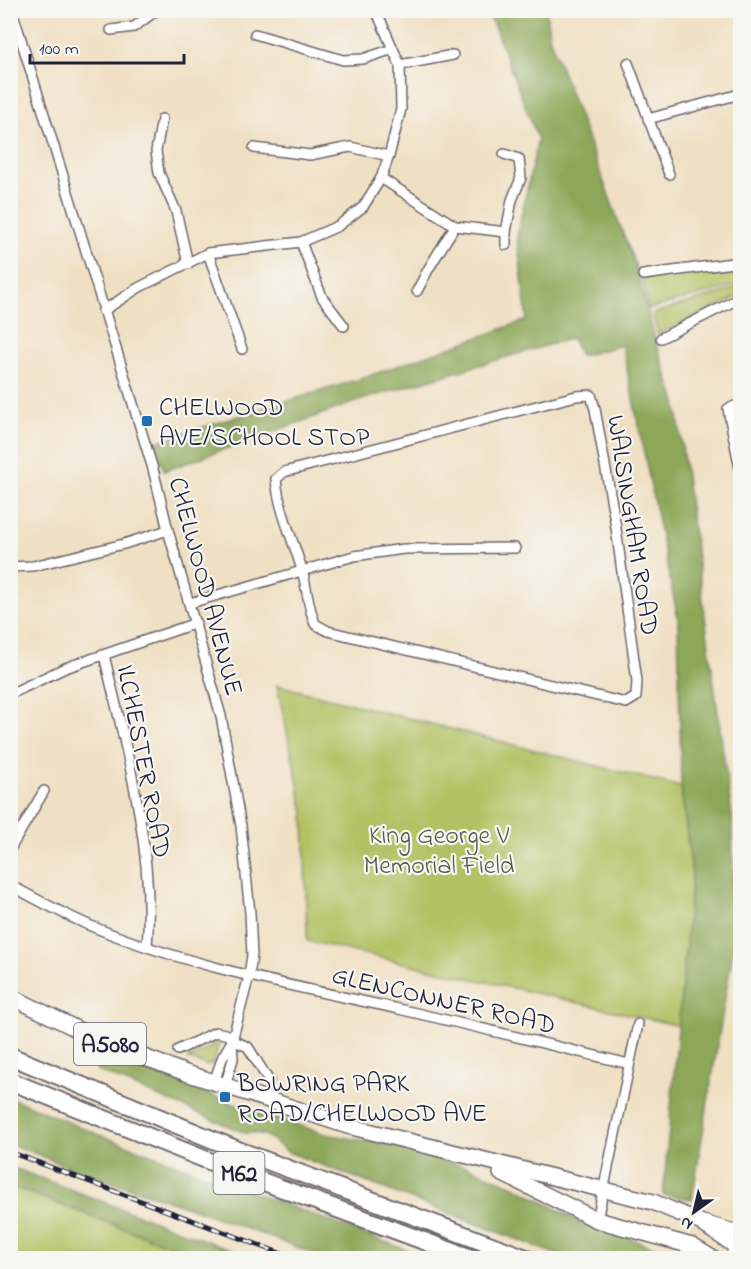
<svg xmlns="http://www.w3.org/2000/svg" width="751" height="1269" viewBox="0 0 751 1269" font-family="'Indie Flower',sans-serif">
  <style>
    .green { fill: #b2c163; stroke: #6a724f; stroke-width: 1.5 }
    .forest { fill: #8da759; stroke: #58644a; stroke-width: 1.5 }
    .lines { fill: none; stroke-linecap: round; stroke-linejoin: round }
    .street-casing { stroke: #6a646b; stroke-width: 12 }
    .secondary-casing { stroke: #6a646b; stroke-width: 16 }
    .primary-casing { stroke: #6a646b; stroke-width: 18 }
    .highway-casing { stroke: #6a646b; stroke-width: 20 }
    .street { stroke: #fff; stroke-width: 9 }
    .secondary { stroke: #fff; stroke-width: 14 }
    .primary { stroke: #fff; stroke-width: 15 }
    .highway { stroke: #fff; stroke-width: 16 }
    .rail-casing { stroke: #22223b; stroke-width: 5 }
    .rail { stroke: #f6f6f2; stroke-width: 3; stroke-dasharray: 9; stroke-linecap: butt }
    .poi-dot { fill: #1f6fb2; stroke: #f6f6f2; stroke-width: 2 }
    .labels { text-anchor: middle; stroke-width: 4.5; stroke-linejoin: round; paint-order: stroke }
    .shield { fill: #f6f6f2; stroke: #626272; stroke-width: 1.5 }
    .shield-label { font-size: 24px; font-weight: bold; fill: #22223b }
    .poi-label { font-size: 26px; fill: #22223b; stroke: #f6f6f2; text-anchor: start }
    .street-label { font-size: 26px; fill: #22223b; stroke: #f6f6f2 }
    .park-label { font-size: 26px; fill: #545a49; stroke: #f6f6f2 }
  </style>
  <rect width="100%" height="100%" fill="#f6f6f2"/>
  <filter id="ink" filterUnits="userSpaceOnUse"><feTurbulence type="fractalNoise" baseFrequency=".0167" numOctaves="2"/><feDisplacementMap in="SourceGraphic" scale="12" xChannelSelector="R" yChannelSelector="G"/><feConvolveMatrix kernelMatrix="1 2 1 2 8 2 1 2 1" color-interpolation-filters="sRGB"/></filter>
  <filter id="wash" filterUnits="userSpaceOnUse"><feTurbulence type="fractalNoise" baseFrequency=".008" numOctaves="4" result="noise"/><feDisplacementMap in="SourceGraphic" scale="24" xChannelSelector="R" yChannelSelector="G"/><feGaussianBlur stdDeviation="1.35" result="paint"/><feColorMatrix in="noise" values="0 0 0 0 0 0 0 0 0 0 0 0 0 0 0 0 0 1.4 0 .05"/><feComposite in="paint" operator="in"/></filter>
  <g filter="url(#wash)">
    <rect width="100%" height="100%" fill="#f0e0c3"/>
    <g class="green">
      <path d="M740,265V284L649,309L642,278Z"/>
      <path d="M740,287V296L658,334L652,314Z"/>
      <path d="M277,685L681,787L692,875L680,1026L307,941L304,813Z"/>
      <path d="M215,1036L221,1038L213,1063L207,1066L188,1059L213,1046L211,1041Z"/>
      <path d="M11,1186L203,1258H12Z"/>
    </g>
    <g class="forest">
      <path d="M488,11L544,10L546,12L550,39L635,265L657,346L676,402L732,817L734,944L692,1199L663,1195L692,875L681,787L678,619L622,345L580,356L572,338L367,398L164,471L155,442L366,377L527,320L517,236L538,139Z"/>
      <path d="M104,1052L236,1105L325,1134L395,1146L468,1167L516,1187L573,1218L656,1248L652,1258H566L288,1152C272,1140 265,1131 245,1133L98,1071L95,1063Z"/>
      <path d="M11,1098L97,1134L428,1258H326L177,1203L84,1173L11,1144Z"/>
      <path d="M11,1167L252,1258H203L11,1186Z"/>
    </g>
  </g>
  <g filter="url(#ink)">
    <g class="lines">
      <g class="street-casing">
        <g id="street">
          <path d="M12,10L153,469L168,530L221,716L241,826L250,913L252,955L249,976L232,1041L223,1056L214,1082"/>
          <path d="M111,30L134,27L157,10"/>
          <path d="M255,34L343,60L363,59L393,49"/>
          <path d="M628,63L669,174"/>
          <path d="M400,65L453,55"/>
          <path d="M162,119L156,151L159,173L176,211L188,264"/>
          <path d="M648,119L740,94"/>
          <path d="M254,148L310,155L350,147L389,156"/>
          <path d="M381,178L455,226L506,232L512,200L521,178L519,159L504,154"/>
          <path d="M506,232V245"/>
          <path d="M301,242L322,297L344,326"/>
          <path d="M208,253L242,349"/>
          <path d="M643,275L740,262"/>
          <path d="M417,291L429,268L455,226"/>
          <path d="M103,311L138,288L208,253L301,242L338,226L363,207L381,178L389,156L401,109L400,65L376,10"/>
          <path d="M661,338L740,298"/>
          <path d="M591,395L595,409L615,521L637,681L636,697L626,703L328,631L315,624C308,606 307,588 302,570C293,539 279,511 276,479L284,472L529,408L576,396Z"/>
          <path d="M740,404L728,409L740,469"/>
          <path d="M10,567L33,566L124,544L168,530"/>
          <path d="M190,603L354,556L404,549L515,548"/>
          <path d="M104,655C126,748 155,851 147,947"/>
          <path d="M10,694L65,668L196,623"/>
          <path d="M10,849L44,791"/>
          <path d="M10,885C38,900 66,916 96,928C191,967 294,986 394,1008C473,1026 551,1045 629,1064"/>
          <path d="M232,1040L248,1047L269,1081"/>
          <path d="M178,1050L216,1032L233,1036"/>
          <path d="M225,1086L233,1059L232,1041"/>
          <path d="M597,1220L638,1024"/>
        </g>
      </g>
      <g class="secondary-casing">
        <g id="secondary">
          <path d="M705,1223L733,1231L740,1230"/>
          <path d="M732,1258L740,1242"/>
        </g>
      </g>
      <g class="primary-casing">
        <g id="primary">
          <path d="M10,996L101,1041L186,1073L348,1126L653,1202L700,1222L740,1249"/>
          <path d="M501,1173L597,1220L692,1246L712,1258"/>
        </g>
      </g>
      <g class="highway-casing">
        <g id="highway">
          <path d="M10,1056L238,1150L526,1258"/>
          <path d="M10,1081L229,1169L470,1258"/>
        </g>
      </g>
      <use href="#street" class="street"/>
      <use href="#secondary" class="secondary"/>
      <use href="#primary" class="primary"/>
      <use href="#highway" class="highway"/>
      <g class="rail-casing">
        <path id="rail" d="M10,1152L293,1258"/>
      </g>
      <use href="#rail" class="rail"/>
    </g>
  </g>
  <g class="poi-dot">
    <rect x="141" y="415" width="12" height="12" rx="3"/>
    <rect x="219" y="1091" width="12" height="12" rx="3"/>
  </g>
  <g class="labels">
    <g class="shield">
      <rect x="74" y="1023" width="72" height="42" rx="4.5"/>
      <rect x="213.5" y="1152" width="51" height="42" rx="4.5"/>
    </g>
    <g class="shield-label">
      <text x="110" y="1052">A5080</text>
      <text x="239" y="1181">M62</text>
    </g>
    <g class="poi-label">
      <text x="159" y="415">CHELWOOD<tspan x="159" dy="30">AVE/SCHOOL STOP</tspan></text>
      <text x="237" y="1091">BOWRING PARK<tspan x="237" dy="30">ROAD/CHELWOOD AVE</tspan></text>
    </g>
    <g class="street-label">
      <text transform="translate(634 525) rotate(81)" y="9">WALSINGHAM ROAD</text>
      <text transform="translate(207 586) rotate(75)" y="9">CHELWOOD AVENUE</text>
      <text transform="translate(145 761) rotate(79)" y="9">ILCHESTER ROAD</text>
      <text transform="translate(444 999) rotate(13)" y="9">GLENCONNER ROAD</text>
    </g>
    <g class="park-label">
      <text x="439" y="843">King George V<tspan x="439" dy="30">Memorial Field</tspan></text>
    </g>
  </g>
  <rect width="751" height="1269" fill="none" stroke="#f6f6f2" stroke-width="36"/>
  <g transform="translate(694 1212) rotate(214)" stroke="#f6f6f2" stroke-width="4.5" paint-order="stroke">
  <path d="M0-4.5L10 22L0 15L-10 22Z" fill="#22223b"/>
  <text y="-9" font-size="16" font-weight="bold" text-anchor="middle" fill="#22223b">N</text>
  </g>
  <path d="M30 54v9h154v-9" fill="none" stroke="#22223b" stroke-width="3"/>
  <text x="39" y="54" font-size="18" fill="#22223b" stroke="#f6f6f2" stroke-width="4.5" paint-order="stroke">100 m</text>
</svg>
